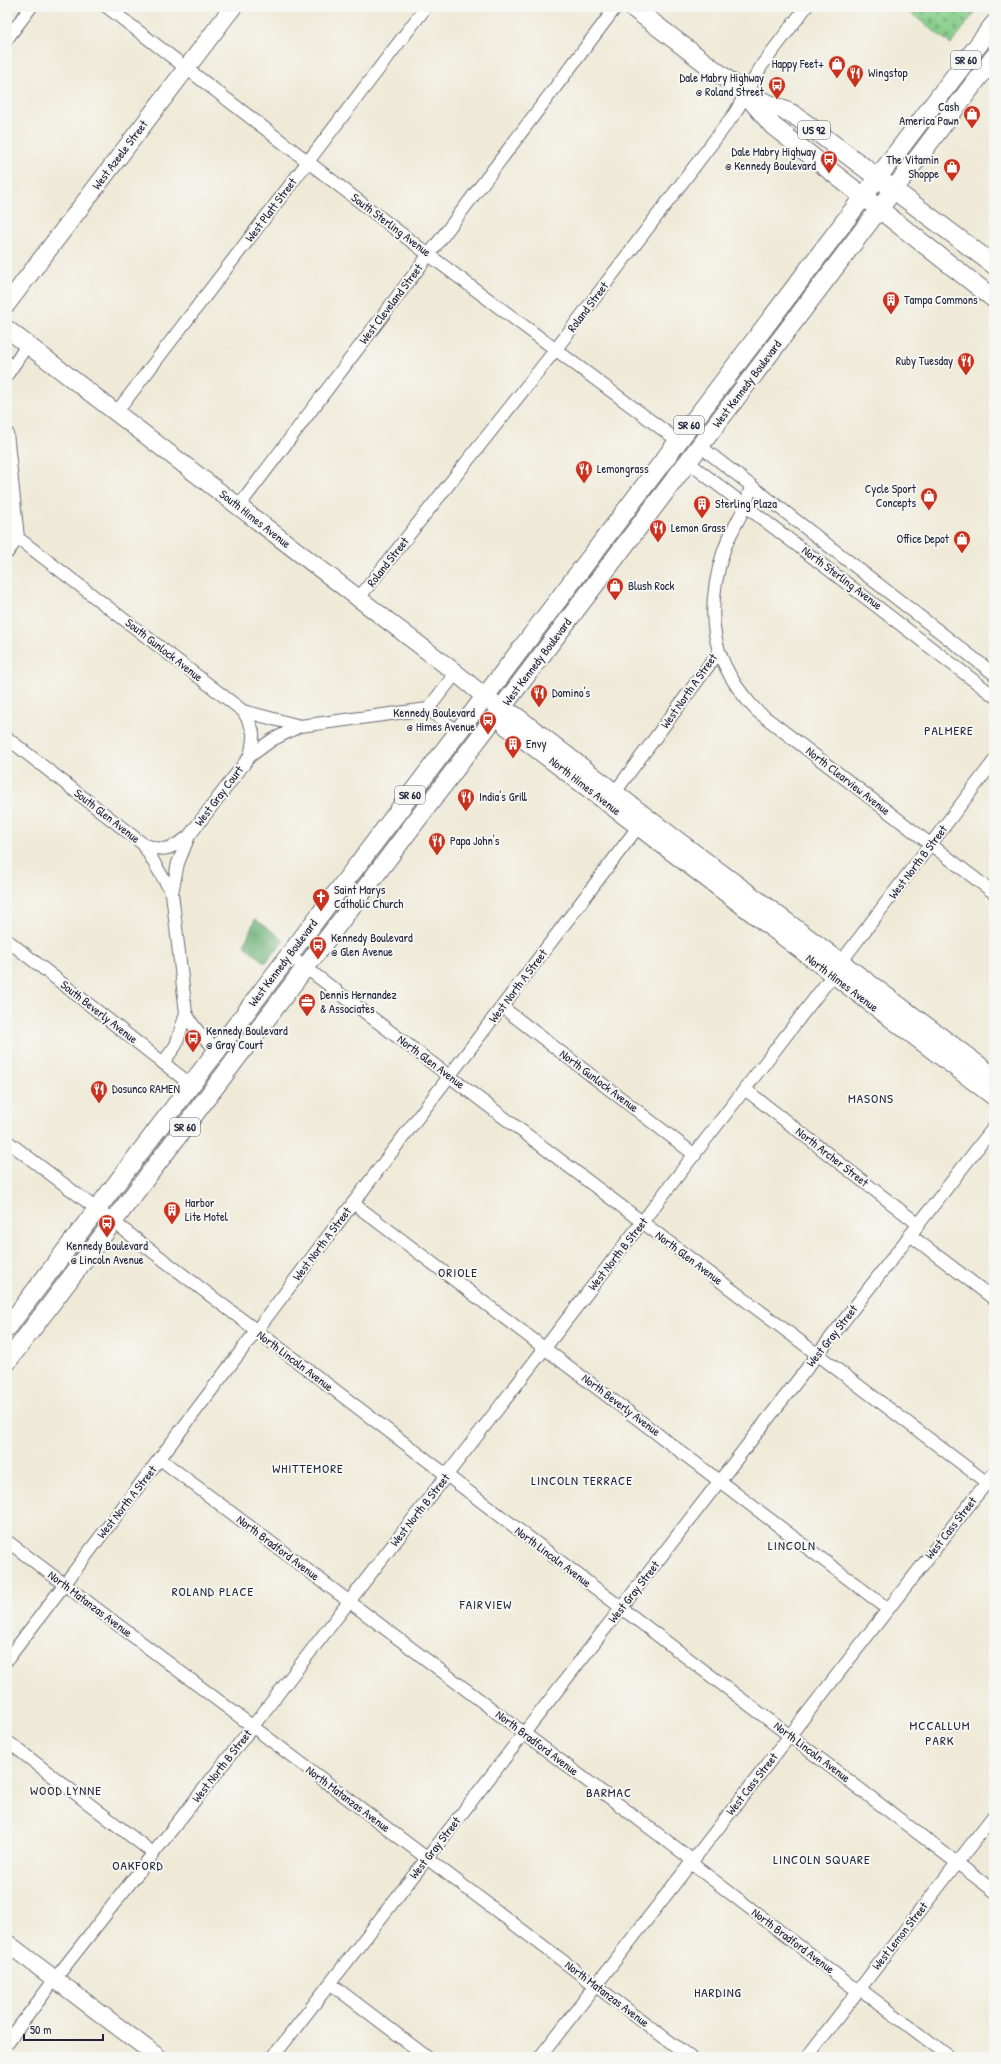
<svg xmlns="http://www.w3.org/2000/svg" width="1001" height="2064" viewBox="0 0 1001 2064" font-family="'Patrick Hand',sans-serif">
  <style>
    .forest { fill: url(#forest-crowns); stroke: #466958 }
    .cemetery { fill: url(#cemetery-stones); stroke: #537862 }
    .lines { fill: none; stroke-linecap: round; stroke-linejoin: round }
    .street-casing { stroke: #6a6872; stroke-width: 14 }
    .secondary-casing { stroke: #6a6872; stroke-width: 19 }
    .primary-casing { stroke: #6a6872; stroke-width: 20 }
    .street { stroke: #fff; stroke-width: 12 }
    .secondary { stroke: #fff; stroke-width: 17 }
    .primary { stroke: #fff; stroke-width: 18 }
    .labels { text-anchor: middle; stroke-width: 4; stroke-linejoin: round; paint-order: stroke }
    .shield { fill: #f6f6f2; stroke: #626272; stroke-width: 1 }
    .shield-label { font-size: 11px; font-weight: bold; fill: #22223b }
    .poi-label { font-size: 12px; fill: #22223b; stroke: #f6f6f2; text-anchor: start }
    .street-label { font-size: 12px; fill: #22223b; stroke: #f6f6f2 }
    .neighbourhood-label { font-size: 13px; letter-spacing: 1px; fill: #22223b; stroke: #f6f6f2 }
  </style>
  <defs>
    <pattern id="forest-crowns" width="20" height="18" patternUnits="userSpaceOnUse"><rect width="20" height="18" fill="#6bb074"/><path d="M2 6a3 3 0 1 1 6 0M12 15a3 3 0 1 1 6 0" fill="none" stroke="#588f60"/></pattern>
    <pattern id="cemetery-stones" width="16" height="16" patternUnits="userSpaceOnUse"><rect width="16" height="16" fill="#84cd88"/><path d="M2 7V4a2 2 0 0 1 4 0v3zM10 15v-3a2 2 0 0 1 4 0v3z" fill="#72b076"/></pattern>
  </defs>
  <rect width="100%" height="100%" fill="#f6f6f2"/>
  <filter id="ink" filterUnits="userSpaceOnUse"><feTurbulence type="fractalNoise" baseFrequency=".025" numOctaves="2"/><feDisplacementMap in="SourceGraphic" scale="8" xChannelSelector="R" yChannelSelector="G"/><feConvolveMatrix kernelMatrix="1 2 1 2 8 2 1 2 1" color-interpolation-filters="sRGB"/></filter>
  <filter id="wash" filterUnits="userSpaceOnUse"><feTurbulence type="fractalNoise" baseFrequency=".012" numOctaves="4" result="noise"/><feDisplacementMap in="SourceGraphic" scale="16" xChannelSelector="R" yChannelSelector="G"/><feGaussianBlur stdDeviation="0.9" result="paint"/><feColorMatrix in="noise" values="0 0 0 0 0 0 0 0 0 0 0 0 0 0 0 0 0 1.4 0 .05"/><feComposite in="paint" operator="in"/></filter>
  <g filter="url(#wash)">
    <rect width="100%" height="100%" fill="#efead7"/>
    <path class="forest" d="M255,919L284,940L265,963L244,945Z"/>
    <path class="cemetery" d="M903,7H979L951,44Z"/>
  </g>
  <g filter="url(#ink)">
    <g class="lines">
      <g class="street-casing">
        <g id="street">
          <path d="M107,7L429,255L678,441"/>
          <path d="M7,39L31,7"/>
          <path d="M7,375L28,344"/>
          <path d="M116,413L426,7"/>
          <path d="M7,433L18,538L243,711L300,726L428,709L456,673"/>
          <path d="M700,446L994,674"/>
          <path d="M688,462L994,696"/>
          <path d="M751,485C749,492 748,500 745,506C738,522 728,536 723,553C704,616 711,663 757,711L994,893"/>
          <path d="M239,506L616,7"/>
          <path d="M7,553L18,538"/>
          <path d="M358,599L556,349L735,113L762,65L806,7"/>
          <path d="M428,709L458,732"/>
          <path d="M243,711C255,730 255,734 250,756"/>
          <path d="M7,738L143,844L172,893L186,1013C194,1029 203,1038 217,1049"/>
          <path d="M615,792L718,653"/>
          <path d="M143,844C163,852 170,850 188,837"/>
          <path d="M172,893L178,863L189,836L250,756L272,740L300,726"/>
          <path d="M7,940L190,1084"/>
          <path d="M289,955L994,1488"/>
          <path d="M841,962L994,761"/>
          <path d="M502,1007L695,1155"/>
          <path d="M163,1063L176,1045L186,1013"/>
          <path d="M746,1090L918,1224"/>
          <path d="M7,1141L994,1891"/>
          <path d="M353,1203L888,1609"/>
          <path d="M910,1235L994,1299"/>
          <path d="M160,1459L687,1856L695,1866L851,1986L864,1992L950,2057"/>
          <path d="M7,1541L690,2057"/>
          <path d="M7,1660L638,827"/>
          <path d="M7,1741L153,1853"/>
          <path d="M331,1984L427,2057"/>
          <path d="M7,2043L55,1979L260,1717L832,976"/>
          <path d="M273,2057L994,1127"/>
          <path d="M540,2057L994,1473"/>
          <path d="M807,2057L994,1815"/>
        </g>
      </g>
      <g class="secondary-casing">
        <g id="secondary">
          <path d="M7,304L233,7"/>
          <path d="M7,329L456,673L501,710L515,715L653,822L994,1076"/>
          <path d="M501,710L506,726L994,1097"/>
          <path d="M7,1943L158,2057"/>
        </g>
      </g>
      <g class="primary-casing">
        <g id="primary">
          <path d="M632,7L746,94L773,126L994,299"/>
          <path d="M748,95L793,114L994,265"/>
          <path d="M7,1328L994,24"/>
          <path d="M7,1362L994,57"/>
        </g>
      </g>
      <use href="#street" class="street"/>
      <use href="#secondary" class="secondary"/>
      <use href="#primary" class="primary"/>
    </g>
  </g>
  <defs>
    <g id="shop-pin" transform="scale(0.9)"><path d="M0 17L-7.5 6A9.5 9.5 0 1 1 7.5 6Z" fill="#c8321e" stroke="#f6f6f2"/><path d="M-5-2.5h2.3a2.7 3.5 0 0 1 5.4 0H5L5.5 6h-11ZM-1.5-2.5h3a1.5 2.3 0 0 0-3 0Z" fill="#fff"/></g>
    <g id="restaurant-pin" transform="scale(0.9)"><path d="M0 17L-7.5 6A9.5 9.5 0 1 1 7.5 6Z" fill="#c8321e" stroke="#f6f6f2"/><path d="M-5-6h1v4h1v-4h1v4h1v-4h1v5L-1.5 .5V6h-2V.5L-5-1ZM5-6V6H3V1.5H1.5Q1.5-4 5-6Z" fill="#fff"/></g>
    <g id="bus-pin" transform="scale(0.9)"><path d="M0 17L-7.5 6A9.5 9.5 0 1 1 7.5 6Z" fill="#c8321e" stroke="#f6f6f2"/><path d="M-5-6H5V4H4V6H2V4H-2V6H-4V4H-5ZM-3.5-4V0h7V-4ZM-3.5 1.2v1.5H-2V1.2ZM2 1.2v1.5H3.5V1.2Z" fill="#fff"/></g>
    <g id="building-pin" transform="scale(0.9)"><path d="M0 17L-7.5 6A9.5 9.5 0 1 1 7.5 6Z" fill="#c8321e" stroke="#f6f6f2"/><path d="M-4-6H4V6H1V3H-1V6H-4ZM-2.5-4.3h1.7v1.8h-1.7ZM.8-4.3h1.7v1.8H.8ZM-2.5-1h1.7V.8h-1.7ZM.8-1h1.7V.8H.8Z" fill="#fff"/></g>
    <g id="church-pin" transform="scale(0.9)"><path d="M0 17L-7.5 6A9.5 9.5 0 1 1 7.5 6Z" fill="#c8321e" stroke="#f6f6f2"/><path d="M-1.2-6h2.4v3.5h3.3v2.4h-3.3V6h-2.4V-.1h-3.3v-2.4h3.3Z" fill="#fff"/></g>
    <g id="office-pin" transform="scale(0.9)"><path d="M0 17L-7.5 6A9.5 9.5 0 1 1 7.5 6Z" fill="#c8321e" stroke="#f6f6f2"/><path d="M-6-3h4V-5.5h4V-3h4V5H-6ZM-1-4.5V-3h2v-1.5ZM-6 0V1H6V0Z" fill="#fff"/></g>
  </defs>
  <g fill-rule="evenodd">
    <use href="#shop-pin" x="837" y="64"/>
    <use href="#restaurant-pin" x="855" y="73"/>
    <use href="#bus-pin" x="777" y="85"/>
    <use href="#shop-pin" x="972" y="114"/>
    <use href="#bus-pin" x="829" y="159"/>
    <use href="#shop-pin" x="952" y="167"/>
    <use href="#building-pin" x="891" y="300"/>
    <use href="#restaurant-pin" x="966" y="361"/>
    <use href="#restaurant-pin" x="584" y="469"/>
    <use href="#shop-pin" x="929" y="496"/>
    <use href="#building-pin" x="702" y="504"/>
    <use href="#restaurant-pin" x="658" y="528"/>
    <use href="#shop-pin" x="962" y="539"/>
    <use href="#shop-pin" x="615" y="586"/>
    <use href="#restaurant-pin" x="539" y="693"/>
    <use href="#bus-pin" x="488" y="720"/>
    <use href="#building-pin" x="513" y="744"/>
    <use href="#restaurant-pin" x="466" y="797"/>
    <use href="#restaurant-pin" x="437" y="841"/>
    <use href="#church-pin" x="321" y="897"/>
    <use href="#bus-pin" x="318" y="945"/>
    <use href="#office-pin" x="307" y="1002"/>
    <use href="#bus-pin" x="193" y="1038"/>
    <use href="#restaurant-pin" x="99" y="1089"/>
    <use href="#building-pin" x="172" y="1210"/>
    <use href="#bus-pin" x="107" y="1223"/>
  </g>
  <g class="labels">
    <g class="shield">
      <rect x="951" y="51" width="30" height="18" rx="3"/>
      <rect x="798" y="121" width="32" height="18" rx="3"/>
      <rect x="674" y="416" width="30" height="18" rx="3"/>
      <rect x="395" y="786" width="30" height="18" rx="3"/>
      <rect x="170" y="1118" width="30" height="18" rx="3"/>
    </g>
    <g class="shield-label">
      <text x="966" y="64">SR 60</text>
      <text x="814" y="134">US 92</text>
      <text x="689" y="429">SR 60</text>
      <text x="410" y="799">SR 60</text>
      <text x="185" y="1131">SR 60</text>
    </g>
    <g class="poi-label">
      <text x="824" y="68" text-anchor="end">Happy Feet+</text>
      <text x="868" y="77">Wingstop</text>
      <text x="764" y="82" text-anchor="end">Dale Mabry Highway<tspan x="764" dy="14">@ Roland Street</tspan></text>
      <text x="959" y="111" text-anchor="end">Cash<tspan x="959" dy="14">America Pawn</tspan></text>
      <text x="816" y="156" text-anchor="end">Dale Mabry Highway<tspan x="816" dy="14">@ Kennedy Boulevard</tspan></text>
      <text x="939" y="164" text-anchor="end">The Vitamin<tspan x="939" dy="14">Shoppe</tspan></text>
      <text x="904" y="304">Tampa Commons</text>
      <text x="953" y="365" text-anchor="end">Ruby Tuesday</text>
      <text x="597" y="473">Lemongrass</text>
      <text x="916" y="493" text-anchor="end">Cycle Sport<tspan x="916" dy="14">Concepts</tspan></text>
      <text x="715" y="508">Sterling Plaza</text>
      <text x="671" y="532">Lemon Grass</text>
      <text x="949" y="543" text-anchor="end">Office Depot</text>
      <text x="628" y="590">Blush Rock</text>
      <text x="552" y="697">Domino's</text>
      <text x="475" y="717" text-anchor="end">Kennedy Boulevard<tspan x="475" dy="14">@ Himes Avenue</tspan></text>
      <text x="526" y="748">Envy</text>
      <text x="479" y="801">India's Grill</text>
      <text x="450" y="845">Papa John's</text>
      <text x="334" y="894">Saint Marys<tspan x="334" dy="14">Catholic Church</tspan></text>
      <text x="331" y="942">Kennedy Boulevard<tspan x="331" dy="14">@ Glen Avenue</tspan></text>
      <text x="320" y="999">Dennis Hernandez<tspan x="320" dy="14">&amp; Associates</tspan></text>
      <text x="206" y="1035">Kennedy Boulevard<tspan x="206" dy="14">@ Gray Court</tspan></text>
      <text x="112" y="1093">Dosunco RAMEN</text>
      <text x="185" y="1207">Harbor<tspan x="185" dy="14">Lite Motel</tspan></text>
      <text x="107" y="1250" text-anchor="middle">Kennedy Boulevard<tspan x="107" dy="14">@ Lincoln Avenue</tspan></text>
    </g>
    <g class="street-label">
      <text transform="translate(120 155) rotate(-53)" y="4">West Azeele Street</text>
      <text transform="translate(271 210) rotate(-53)" y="4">West Platt Street</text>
      <text transform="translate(391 225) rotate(37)" y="4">South Sterling Avenue</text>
      <text transform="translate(391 304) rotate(-53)" y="4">West Cleveland Street</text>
      <text transform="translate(588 307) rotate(-53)" y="4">Roland Street</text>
      <text transform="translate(747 384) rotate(-53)" y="4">West Kennedy Boulevard</text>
      <text transform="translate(255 519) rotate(38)" y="4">South Himes Avenue</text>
      <text transform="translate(388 562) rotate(-52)" y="4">Roland Street</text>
      <text transform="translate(842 578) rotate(37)" y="4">North Sterling Avenue</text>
      <text transform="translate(164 650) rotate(38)" y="4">South Gunlock Avenue</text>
      <text transform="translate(537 662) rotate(-53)" y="4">West Kennedy Boulevard</text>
      <text transform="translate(689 691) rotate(-55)" y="4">West North A Street</text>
      <text transform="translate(848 781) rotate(38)" y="4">North Clearview Avenue</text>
      <text transform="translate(585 786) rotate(38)" y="4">North Himes Avenue</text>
      <text transform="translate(219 796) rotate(-53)" y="4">West Gray Court</text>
      <text transform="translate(107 816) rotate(38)" y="4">South Glen Avenue</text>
      <text transform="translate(918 862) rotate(-53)" y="4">West North B Street</text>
      <text transform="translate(283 963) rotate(-53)" y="4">West Kennedy Boulevard</text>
      <text transform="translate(842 983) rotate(37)" y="4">North Himes Avenue</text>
      <text transform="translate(518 986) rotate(-53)" y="4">West North A Street</text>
      <text transform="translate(99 1012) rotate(38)" y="4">South Beverly Avenue</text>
      <text transform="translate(431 1062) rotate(37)" y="4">North Glen Avenue</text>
      <text transform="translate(599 1081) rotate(37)" y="4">North Gunlock Avenue</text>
      <text transform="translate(832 1157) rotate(38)" y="4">North Archer Street</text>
      <text transform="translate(322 1244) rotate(-53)" y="4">West North A Street</text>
      <text transform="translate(618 1254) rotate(-52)" y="4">West North B Street</text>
      <text transform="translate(689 1258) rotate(37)" y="4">North Glen Avenue</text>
      <text transform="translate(832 1336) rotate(-52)" y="4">West Gray Street</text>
      <text transform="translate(295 1361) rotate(37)" y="4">North Lincoln Avenue</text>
      <text transform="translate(621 1405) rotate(37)" y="4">North Beverly Avenue</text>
      <text transform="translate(127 1502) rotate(-52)" y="4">West North A Street</text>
      <text transform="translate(420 1510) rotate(-52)" y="4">West North B Street</text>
      <text transform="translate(951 1528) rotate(-52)" y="4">West Cass Street</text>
      <text transform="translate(278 1548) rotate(37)" y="4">North Bradford Avenue</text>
      <text transform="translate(553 1557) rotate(37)" y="4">North Lincoln Avenue</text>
      <text transform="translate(634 1592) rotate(-52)" y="4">West Gray Street</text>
      <text transform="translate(90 1604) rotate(37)" y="4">North Matanzas Avenue</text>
      <text transform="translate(537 1743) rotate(37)" y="4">North Bradford Avenue</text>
      <text transform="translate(812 1752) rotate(37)" y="4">North Lincoln Avenue</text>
      <text transform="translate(222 1766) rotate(-52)" y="4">West North B Street</text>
      <text transform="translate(752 1784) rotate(-52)" y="4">West Cass Street</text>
      <text transform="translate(348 1799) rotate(37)" y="4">North Matanzas Avenue</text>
      <text transform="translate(435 1848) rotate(-52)" y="4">West Gray Street</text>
      <text transform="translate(900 1936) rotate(-52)" y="4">West Lemon Street</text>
      <text transform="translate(793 1941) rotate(37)" y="4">North Bradford Avenue</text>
      <text transform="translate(607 1994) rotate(37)" y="4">North Matanzas Avenue</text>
    </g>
    <g class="neighbourhood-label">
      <text x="949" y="735">PALMERE</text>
      <text x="871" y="1103">MASONS</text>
      <text x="458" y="1277">ORIOLE</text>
      <text x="308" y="1473">WHITTEMORE</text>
      <text x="582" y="1485">LINCOLN TERRACE</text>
      <text x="792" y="1550">LINCOLN</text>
      <text x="213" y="1596">ROLAND PLACE</text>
      <text x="486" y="1609">FAIRVIEW</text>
      <text x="940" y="1730">MCCALLUM<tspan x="940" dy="15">PARK</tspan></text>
      <text x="66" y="1795">WOOD LYNNE</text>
      <text x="609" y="1797">BARMAC</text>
      <text x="822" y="1864">LINCOLN SQUARE</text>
      <text x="138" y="1870">OAKFORD</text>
      <text x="718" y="1997">HARDING</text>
    </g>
  </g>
  <rect width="1001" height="2064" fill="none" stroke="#f6f6f2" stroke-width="24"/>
  <path d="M24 2034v6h79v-6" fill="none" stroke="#22223b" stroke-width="2"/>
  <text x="30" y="2034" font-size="12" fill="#22223b" stroke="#f6f6f2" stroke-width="3" paint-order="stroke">50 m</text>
</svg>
